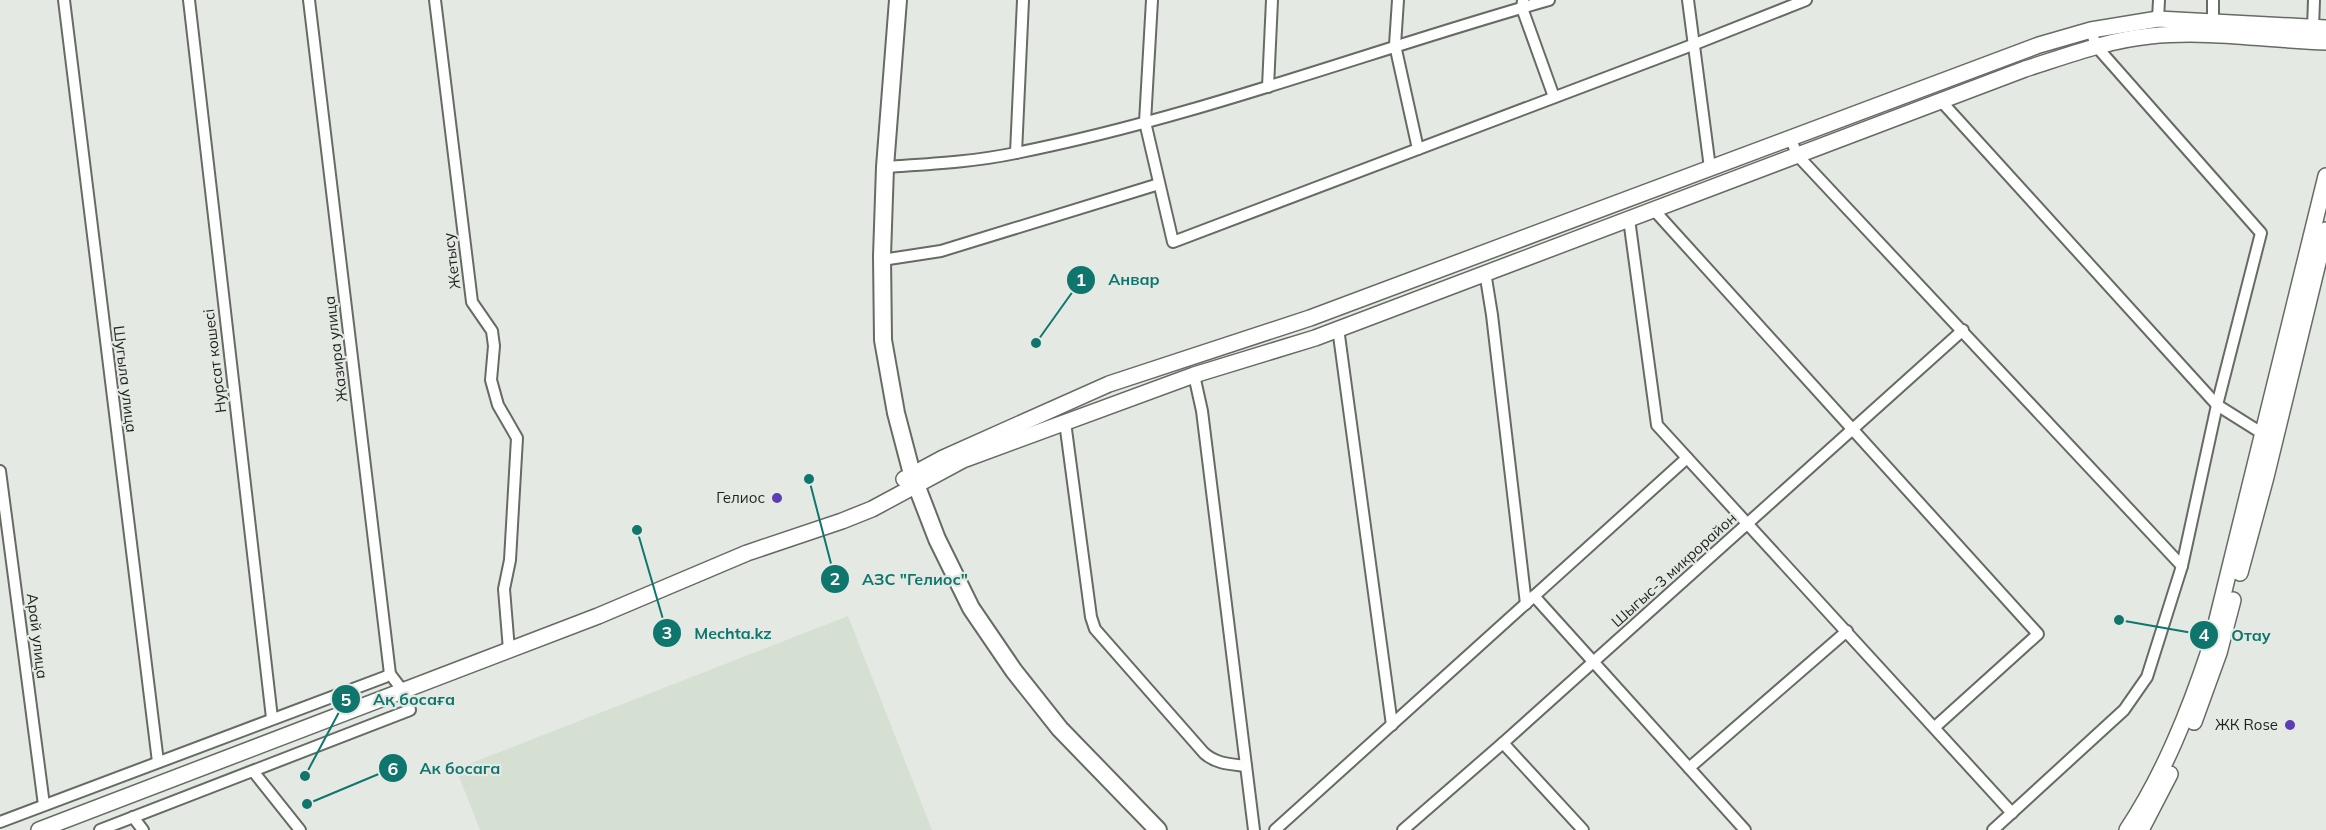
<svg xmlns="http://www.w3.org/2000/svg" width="2326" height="830" viewBox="0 0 2326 830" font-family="Mulish,sans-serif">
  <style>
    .built { fill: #d5e0d2 }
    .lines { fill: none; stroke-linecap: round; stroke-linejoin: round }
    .minor-casing { stroke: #666b64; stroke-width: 14 }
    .secondary-casing { stroke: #666b64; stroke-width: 18 }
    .primary-casing { stroke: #666b64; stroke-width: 20 }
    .minor { stroke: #fff; stroke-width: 10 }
    .secondary { stroke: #fff; stroke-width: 15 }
    .primary { stroke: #fff; stroke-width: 16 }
    .poi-dot { fill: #5b3db5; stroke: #e4eae3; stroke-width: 2 }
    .labels { text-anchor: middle; stroke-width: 4.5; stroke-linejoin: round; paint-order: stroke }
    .street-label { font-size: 15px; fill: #1f211f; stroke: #e4eae3 }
    .poi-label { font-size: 15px; fill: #1f211f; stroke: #e4eae3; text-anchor: end }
    .leader { fill: none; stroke: #0f766e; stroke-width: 2 }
    .callout-dot { fill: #0f766e; stroke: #e4eae3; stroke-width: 2 }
    .mark-label { font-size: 18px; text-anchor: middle; font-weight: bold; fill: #fff }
    .callout-label { font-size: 16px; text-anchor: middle; font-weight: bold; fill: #0f766e; stroke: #e4eae3; stroke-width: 4.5; stroke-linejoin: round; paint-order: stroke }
  </style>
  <rect width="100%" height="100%" fill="#e4eae3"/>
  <path class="built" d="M848,616L932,830H480L456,769Z"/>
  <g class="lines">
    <g class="minor-casing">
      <g id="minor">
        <path d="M64,0L158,762"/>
        <path d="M189,0L272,718"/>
        <path d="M435,0L472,302L492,331L494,346L491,380L498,405L517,438L510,560L504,589L509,650"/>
        <path d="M1152,0L1145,122L1173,242L1695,44L1806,0"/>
        <path d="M1398,0L1395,45L1418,149"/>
        <path d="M1688,0L1710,168"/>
        <path d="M1523,1L1522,8L1554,97"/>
        <path d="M2158,19L2159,0"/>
        <path d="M2213,21V0"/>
        <path d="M2313,28L2314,0"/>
        <path d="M1268,87L1272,0"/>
        <path d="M1941,101L2217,405L2268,437"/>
        <path d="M1790,138L1798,156L2182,566"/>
        <path d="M1016,153L1023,0"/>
        <path d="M885,167C929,164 973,162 1016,153C1198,117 1371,50 1549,0"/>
        <path d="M1653,209L2038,634L1935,727"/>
        <path d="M1629,219L1657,425L2012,813"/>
        <path d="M882,260L941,251L1159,184"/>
        <path d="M1485,272L1492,315L1526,604"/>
        <path d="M1338,328L1392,725"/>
        <path d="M1194,375L1202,411L1254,830"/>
        <path d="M1065,422L1091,617L1095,629L1204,753C1216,764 1230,764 1246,766"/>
        <path d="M0,471L44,805"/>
        <path d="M1534,596L1745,830"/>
        <path d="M1503,743L1583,830"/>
        <path d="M1689,768L1847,631"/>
        <path d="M253,771L300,830"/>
        <path d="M133,817L143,830"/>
        <path d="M0,822L385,677L390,674"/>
        <path d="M100,830L410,710L403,691L390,674L309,0"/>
        <path d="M1275,830L1687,458"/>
        <path d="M1403,830L1503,743L1963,330"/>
        <path d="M1993,830L2124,710L2147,677L2182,566L2217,405L2261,233L2096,46L2091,30"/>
      </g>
    </g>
    <g class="secondary-casing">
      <g id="secondary">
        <path d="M904,479L943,458L1109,384L1310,318L2039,45L2091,30L2158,19L2326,28"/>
        <path d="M2240,573L2266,477L2326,230"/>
        <path d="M2194,722L2219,653L2233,600"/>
        <path d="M39,830L598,616L747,553L842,521L872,509L963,460L1194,375L1315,338L2025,69C2066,56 2108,40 2150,36C2208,30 2268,40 2326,42"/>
        <path d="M2127,830C2164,774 2189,711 2210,648L2326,176"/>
        <path d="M2141,830L2170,774"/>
      </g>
    </g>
    <g class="primary-casing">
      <path id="primary" d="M898,0L885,167L882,256L883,340L896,413L912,474L937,539L971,608L1014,671L1060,729L1158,830"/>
    </g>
    <use href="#minor" class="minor"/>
    <use href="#secondary" class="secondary"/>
    <use href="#primary" class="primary"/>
  </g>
  <g class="poi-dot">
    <circle cx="777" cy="498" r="6"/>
    <circle cx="2290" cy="725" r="6"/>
  </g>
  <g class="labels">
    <g class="street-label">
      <text transform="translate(452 261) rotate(-97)" y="5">Жетысу</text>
      <text transform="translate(336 349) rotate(-97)" y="5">Жазира улица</text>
      <text transform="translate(215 361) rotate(-97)" y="5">Нурсат кошесi</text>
      <text transform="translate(125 379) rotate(83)" y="5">Шугыла улица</text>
      <text transform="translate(1674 570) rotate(-42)" y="5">Шыгыс-3 микрорайон</text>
      <text transform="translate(37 636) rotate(83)" y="5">Арай улица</text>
    </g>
    <g class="poi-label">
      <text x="765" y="503">Гелиос</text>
      <text x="2278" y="730">ЖК Rose</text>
    </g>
  </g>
  <path class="leader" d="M1036 343L1081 280M809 479L835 579M637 530L667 633M2119 620L2204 635M305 776L346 699M307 804L393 768"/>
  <g class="callout-dot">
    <circle cx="1036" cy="343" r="6"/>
    <circle cx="809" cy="479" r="6"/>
    <circle cx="637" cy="530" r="6"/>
    <circle cx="2119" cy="620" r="6"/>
    <circle cx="305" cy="776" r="6"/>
    <circle cx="307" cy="804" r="6"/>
    <circle cx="1081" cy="280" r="15"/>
    <circle cx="835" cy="579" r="15"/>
    <circle cx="667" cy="633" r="15"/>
    <circle cx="2204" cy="635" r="15"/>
    <circle cx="346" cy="699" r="15"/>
    <circle cx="393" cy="768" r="15"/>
  </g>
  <g class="mark-label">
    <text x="1081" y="286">1</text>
    <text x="835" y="585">2</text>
    <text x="667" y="639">3</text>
    <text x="2204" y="641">4</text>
    <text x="346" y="706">5</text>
    <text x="393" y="775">6</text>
  </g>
  <g class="callout-label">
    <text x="1134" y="285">Анвар</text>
    <text x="915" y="585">АЗС "Гелиос"</text>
    <text x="733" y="639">Mechta.kz</text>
    <text x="2251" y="641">Отау</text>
    <text x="414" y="705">Ақ босаға</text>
    <text x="460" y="774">Ак босага</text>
  </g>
</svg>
